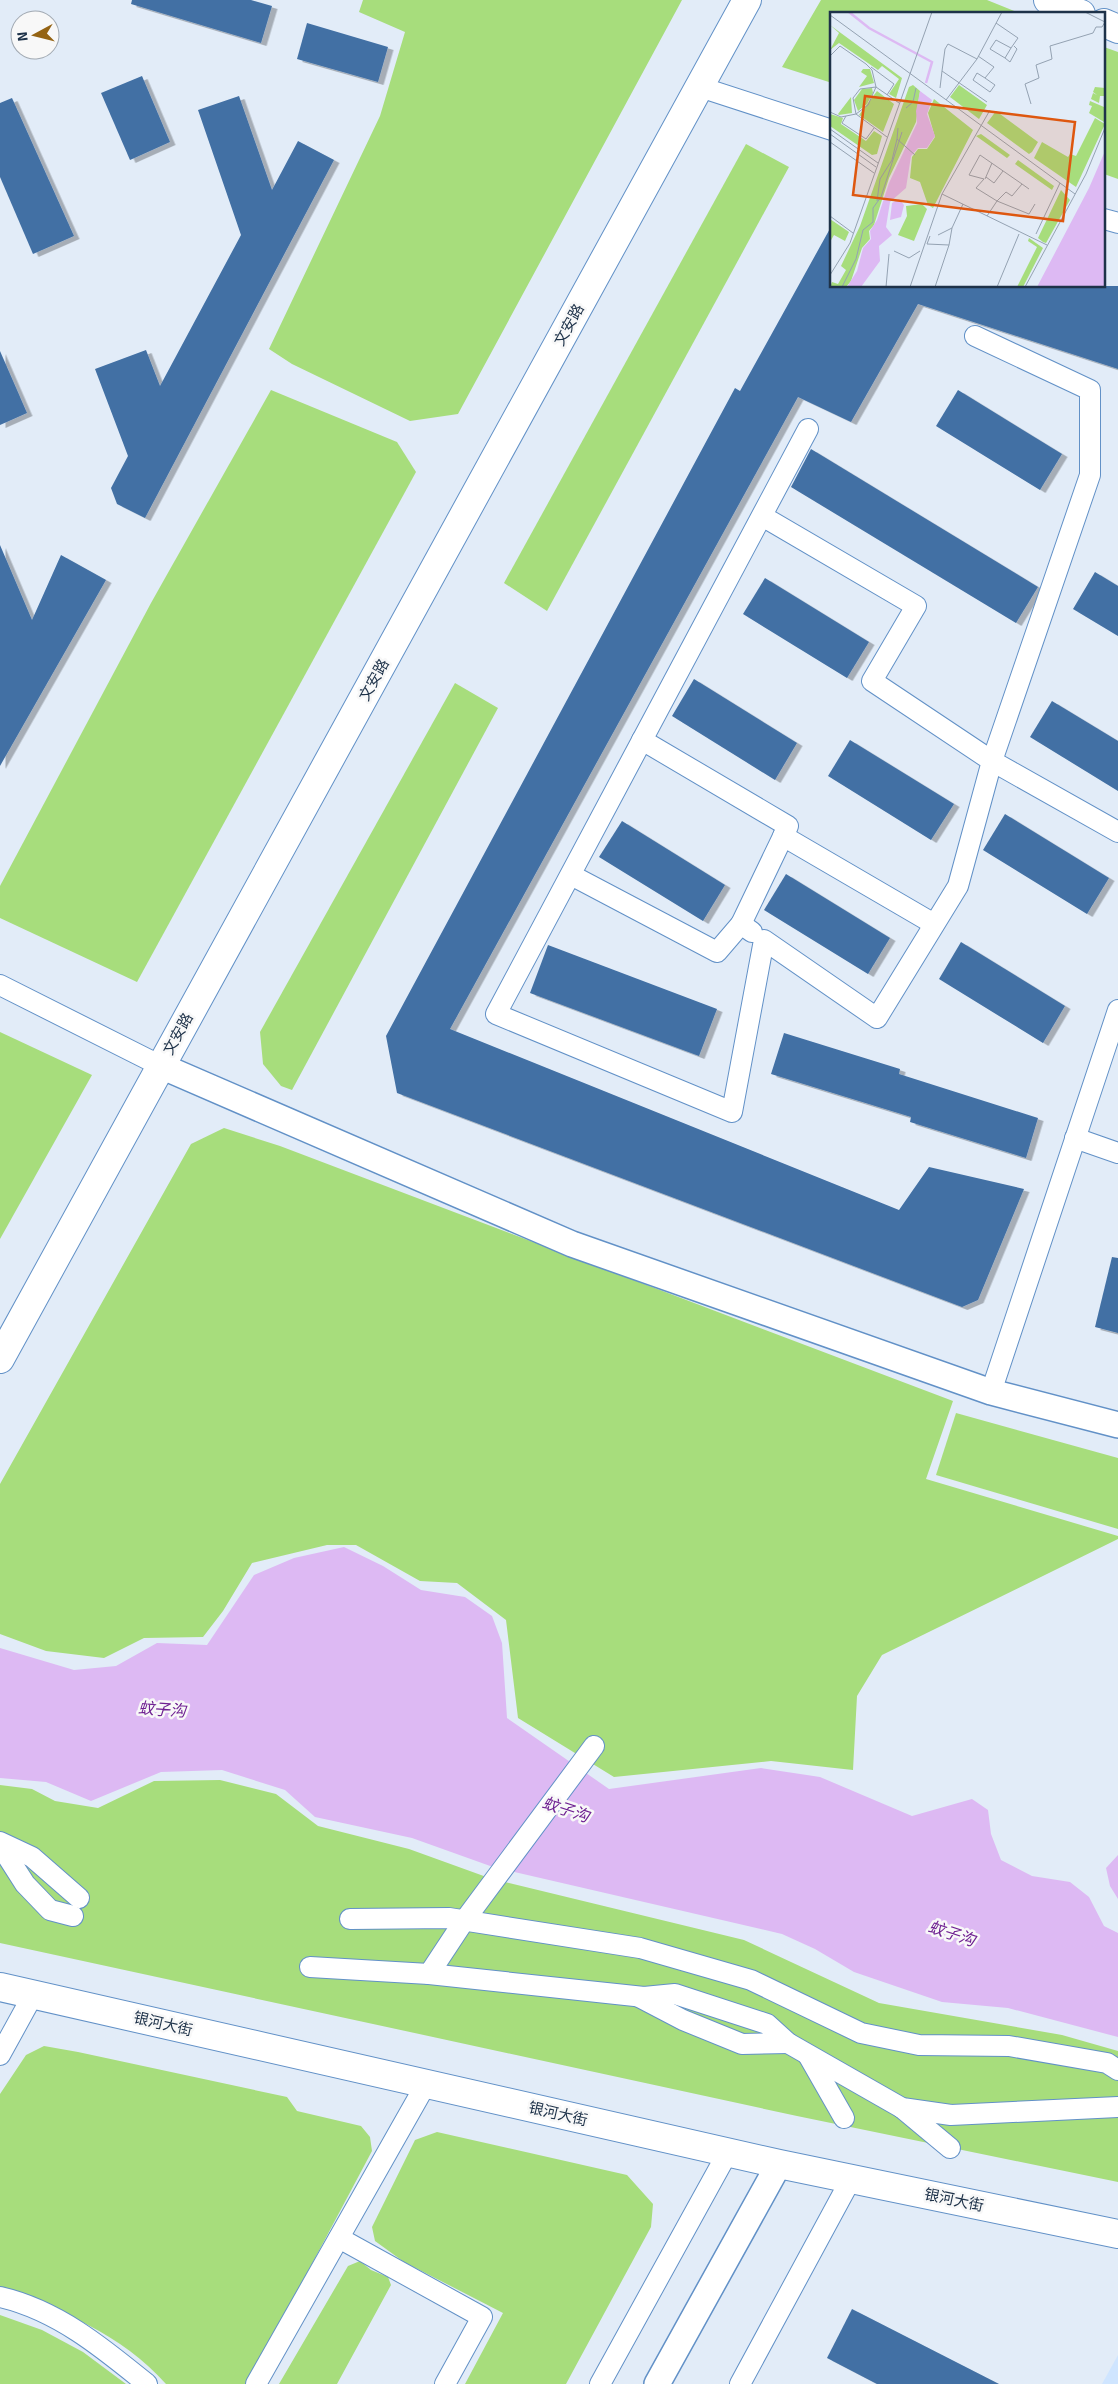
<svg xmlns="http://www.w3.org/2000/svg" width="1118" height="2384" viewBox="0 0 1118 2384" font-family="Signika,'Noto Sans SC',sans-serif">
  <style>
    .built { fill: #cfe5ff }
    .green { fill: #a7dd7c }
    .water { fill: #ddb9f3 }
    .building { fill: #4270a4; filter: url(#shadow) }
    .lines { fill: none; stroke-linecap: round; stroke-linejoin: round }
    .minor-casing { stroke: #6291c7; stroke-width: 22 }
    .tertiary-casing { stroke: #6291c7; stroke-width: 28 }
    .secondary-casing { stroke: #6291c7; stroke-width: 30 }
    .trunk-casing { stroke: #6291c7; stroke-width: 30 }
    .minor { stroke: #fff; stroke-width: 20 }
    .tertiary { stroke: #fff; stroke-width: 25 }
    .secondary { stroke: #fff; stroke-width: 28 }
    .trunk { stroke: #fff; stroke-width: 28 }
    .labels { text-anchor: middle; stroke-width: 5; stroke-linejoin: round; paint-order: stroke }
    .street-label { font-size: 15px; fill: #1e3249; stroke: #f8f8f8 }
    .water-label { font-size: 16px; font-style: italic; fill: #6f2192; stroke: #f8f8f8 }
    .inset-river { fill: none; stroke: #ddb9f3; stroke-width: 2.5 }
    .inset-road { fill: none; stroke: #94a2b2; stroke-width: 1 }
    .view { fill: #de570f; fill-opacity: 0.15; stroke: #de570f; stroke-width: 2.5 }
    .inset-edge { fill: none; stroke: #1e3249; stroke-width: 2.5 }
  </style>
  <defs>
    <filter id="shadow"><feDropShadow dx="5.5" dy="3" stdDeviation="0" flood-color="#0004"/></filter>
  </defs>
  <rect width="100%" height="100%" fill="#e2ecf8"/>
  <path class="built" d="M1118,2355V2384H1102Z"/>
  <g class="green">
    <path d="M363,0H682L458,414L410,421L292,364L269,349L380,116L405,32L359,12Z"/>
    <path d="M821,0H987L1022,14H832V83L782,67Z"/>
    <path d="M1104,47L1118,52V179L1104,174Z"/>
    <path d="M746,144L789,167L547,611L504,583Z"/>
    <path d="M271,390L397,442L416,472L137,982L0,918V886L151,603Z"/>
    <path d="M455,683L498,708L292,1090L281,1086L263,1064L260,1032Z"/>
    <path d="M0,1032L92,1075L0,1239Z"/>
    <path d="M224,1128L280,1146L953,1401L926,1479L1118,1536V1539L882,1655L857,1696L853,1770L771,1761L614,1777L518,1718L506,1620L457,1583L420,1581L356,1545H327L252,1563L223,1611L203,1637L144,1638L104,1658L46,1651L0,1634V1484L191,1144Z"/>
    <path d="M956,1413L1118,1458V1529L936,1475Z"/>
    <path d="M220,1780L276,1794L318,1826L409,1849L492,1879L744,1940L879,2003L1062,2035L1118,2051V2182L797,2116L0,1943V1785L32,1789L55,1801L98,1808L154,1781Z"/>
    <path d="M44,2046L78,2052L287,2097L297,2111L361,2126L370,2137L372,2151L248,2384H166C122,2334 60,2310 0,2288V2094L26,2055Z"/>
    <path d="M437,2132L627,2175L653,2204L651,2227L566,2384H465L503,2313L404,2262L375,2241L372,2227L415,2140Z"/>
    <path d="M360,2261L371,2270L388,2277L391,2285L337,2384H279L348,2266Z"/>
    <path d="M0,2315L42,2330L83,2352L126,2384H0Z"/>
  </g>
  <g class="water">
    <path d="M344,1547L383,1566L421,1590L465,1597L492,1616L502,1643L507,1718L609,1789L761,1768L820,1777L912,1816L972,1799L988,1810L991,1834L1001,1860L1032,1876L1070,1882L1089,1897L1104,1926L1118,1933V2037L1008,2008L942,2002L854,1972L815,1949L782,1934L493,1867L412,1838L315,1817L285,1790L222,1770L161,1772L91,1801L46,1782L0,1778V1648L74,1670L116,1666L157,1643L207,1645L254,1575L294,1558Z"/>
    <path d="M1118,1855V1899L1110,1886L1106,1868Z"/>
  </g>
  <g class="building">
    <path d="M132,0H251L272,6L261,43L131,4Z"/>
    <path d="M307,23L388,47L378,82L297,59Z"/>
    <path d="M142,76L170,142L130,160L101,93Z"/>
    <path d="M239,96L272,190L298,141L334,160L145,518L117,504L111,488L128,456L95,369L146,350L160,386L241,235L198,110Z"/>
    <path d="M12,98L74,236L33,254L0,177V103Z"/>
    <path d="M832,225V286H1118V369L918,304L851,422L798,397L450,1029L899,1210L929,1167L1024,1189L978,1300L962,1307L397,1093L386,1036L735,388L740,391Z"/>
    <path d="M0,351L27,413L0,425Z"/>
    <path d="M958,390L1062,454L1040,490L936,426Z"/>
    <path d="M811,449L1038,587L1016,623L791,487Z"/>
    <path d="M0,545L32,620L61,555L106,580L0,766Z"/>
    <path d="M1095,572L1118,586V636L1073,609Z"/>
    <path d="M765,578L869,642L847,678L743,614Z"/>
    <path d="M694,679L797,743L775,780L672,716Z"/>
    <path d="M1052,701L1118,741V791L1030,737Z"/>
    <path d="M850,740L954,804L931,840L828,776Z"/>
    <path d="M1005,814L1109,878L1087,914L983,850Z"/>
    <path d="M622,821L725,885L703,921L599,857Z"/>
    <path d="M786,874L890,938L868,974L764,910Z"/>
    <path d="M961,942L1065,1006L1043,1043L939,979Z"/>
    <path d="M548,945L717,1009L699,1056L530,993Z"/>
    <path d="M784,1033L900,1069L899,1074L1038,1118L1026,1158L910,1122L911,1117L771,1074Z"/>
    <path d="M1112,1257L1118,1258V1333L1095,1327Z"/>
    <path d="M852,2309L999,2384H877L827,2358Z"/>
  </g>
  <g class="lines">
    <g class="minor-casing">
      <g id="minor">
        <path d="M700,87L832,130"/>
        <path d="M1104,219L1118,223"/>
        <path d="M975,336L1090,390V475L992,761L1118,832"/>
        <path d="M762,516L916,606L872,681L992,761L958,886L877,1018L764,940L732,1112L496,1014L808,429"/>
        <path d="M642,740L788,826L741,924"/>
        <path d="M783,836L934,924"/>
        <path d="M571,875L717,952L741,924L752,932"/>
        <path d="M0,985L161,1066"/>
        <path d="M1075,1138L1118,1153"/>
        <path d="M991,1392L1118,1010"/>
        <path d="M0,1842L32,1857L79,1898"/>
        <path d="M0,1845L25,1884L50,1910L73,1916"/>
        <path d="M350,1919L449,1918L640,1948L751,1980L861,2033L919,2045L1009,2046L1107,2063L1118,2070"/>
        <path d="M310,1967L429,1974L464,1921L594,1746"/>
        <path d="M429,1974L644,1997L675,1994L767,2024L788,2043L902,2108L951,2115L1118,2107"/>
        <path d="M639,1997L683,2020L742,2044L788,2043"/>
        <path d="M0,2055L33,1995"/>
        <path d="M808,2055L844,2118"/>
        <path d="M902,2108L950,2148"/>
        <path d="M339,2238L482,2317L445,2384"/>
        <path d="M0,2297C57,2310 103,2348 147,2384"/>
        <path d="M256,2384L426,2084"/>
        <path d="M600,2384L728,2152"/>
        <path d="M740,2384L851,2179"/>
      </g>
    </g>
    <g class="tertiary-casing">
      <g id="tertiary">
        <path d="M161,1066L572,1244L991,1392L1118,1425"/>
        <path d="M657,2384L779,2164"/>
      </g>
    </g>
    <g class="secondary-casing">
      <g id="secondary">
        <path d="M0,1359L747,0"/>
        <path d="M0,1987L779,2164L1118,2234"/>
      </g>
    </g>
    <g class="trunk-casing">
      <g id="trunk">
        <path d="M1048,0L1081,14"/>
        <path d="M1104,23L1118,29"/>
      </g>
    </g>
    <use href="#minor" class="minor"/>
    <use href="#tertiary" class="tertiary"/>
    <use href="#secondary" class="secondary"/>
    <use href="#trunk" class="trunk"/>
  </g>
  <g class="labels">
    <g class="street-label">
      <text transform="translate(569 325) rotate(-61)" y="5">文安路</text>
      <text transform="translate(374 680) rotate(-61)" y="5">文安路</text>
      <text transform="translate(178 1034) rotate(-61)" y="5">文安路</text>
      <text transform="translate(163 2024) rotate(13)" y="5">银河大街</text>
      <text transform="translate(558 2114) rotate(13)" y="5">银河大街</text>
      <text transform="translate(954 2200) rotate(12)" y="5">银河大街</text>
    </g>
    <g class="water-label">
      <text transform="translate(162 1709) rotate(4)" y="6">蚊子沟</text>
      <text transform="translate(566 1809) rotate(18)" y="6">蚊子沟</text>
      <text transform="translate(952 1933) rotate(18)" y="6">蚊子沟</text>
    </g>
  </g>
  <g transform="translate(830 12)">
    <rect width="275" height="275" fill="#e2ecf8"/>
    <path d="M0,13L72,66L66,86L59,82L69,67L52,54L48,58L9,31L0,38L9,21ZM33,57H40L44,71L29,75L37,64L31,60ZM83,73L90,79L86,110L59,166L44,213L39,219L40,227L32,236L21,269L16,275H0L2,270L8,272L16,258L11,254L30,214L79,75ZM129,73L157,93L149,107L120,85ZM265,75L275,76V84H270L269,91L261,87L263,81L267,83L263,80ZM32,77L42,76L43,81L37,92L28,99L24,88ZM47,79L64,92L53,120L29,103ZM21,85L22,101L9,103L8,102ZM104,87L143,118L103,196L98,193L90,170L80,166L82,145L88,137H97L105,125L98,101ZM260,89L274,95V110L259,101L262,94L259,93ZM166,99L208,130L202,140L199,142L157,111ZM0,102L13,106L11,112L36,129L44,119L52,124L47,142L42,143L0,114ZM265,106L275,112L246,175L204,146L212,130L238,145L240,142L246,144ZM151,122L180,143L177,146L146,124ZM188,148L224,174L222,178L185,152ZM231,178L240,188L216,231L213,230L208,226ZM92,192L97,197L84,229L68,223L77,204L76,194ZM0,207L19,220L15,229L4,223L0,230ZM199,226L213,236L193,275H187L207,235L198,229Z" fill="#a7dd7c"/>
    <path d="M90,79L102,88L97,102L105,124L97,136H88L81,144L76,176L60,190L56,215L62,223L49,234L50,249L31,275H17L27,259L33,236L41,227L40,219L47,208L59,171L87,111L86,99ZM275,139V275H207L259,176ZM69,187L74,193L71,205L60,208L62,191Z" fill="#ddb9f3"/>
    <path class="inset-river" d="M19,0L39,16L102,50L96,71"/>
    <path class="inset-road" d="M255,0L275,10M0,3L245,182M166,11L188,26L181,36L166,28L160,37L175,46L181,36M0,44L10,34L36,52L42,58L46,75L69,91M148,44L164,55L155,66L147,61L143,68L160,80L165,73L155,66M175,46L180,50L187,37L184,34M41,55L64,72L57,83M112,59L115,37L118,32L147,47M46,75L38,93L26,102L23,86L30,77ZM110,76L112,59L157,90M116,88L147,47L172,0M201,92L195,72L209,66L206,53L222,47L220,34L263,21L266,15H272L275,10M76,96L83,90L86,76M0,100L11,105L26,102L57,125M16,104L12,111L36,127L44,116M68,116L67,127L85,143M0,117L48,151M0,122L46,155M0,130L44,161M156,165L164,171L173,159M155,167L162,151M192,172L182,184L176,180L167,189L146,176L154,167L139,163L150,143L192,172L199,177M112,182L217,233M47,189L50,167L62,148L67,127M0,204L23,221M157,204L167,189L199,202L205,192M206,222L230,171M108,223L122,216L133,192M100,224L97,232L119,233L105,275M119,233L122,216M64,239L79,246L90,239M0,263L20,231L102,0M12,275L26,247L33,218L43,210V196L51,185L72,120M56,275L59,242M80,275L112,182L160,98M167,275L189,222M195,275L256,162L275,116"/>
    <path class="view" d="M35,84L245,110L233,209L23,183Z"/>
    <rect width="275" height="275" class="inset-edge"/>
  </g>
  <g transform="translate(35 35) rotate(263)"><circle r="24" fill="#f8f8f8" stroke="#a1a9b2"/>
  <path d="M0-4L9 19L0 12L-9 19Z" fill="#946313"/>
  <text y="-8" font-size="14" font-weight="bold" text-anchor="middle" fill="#1e3249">N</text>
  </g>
</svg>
